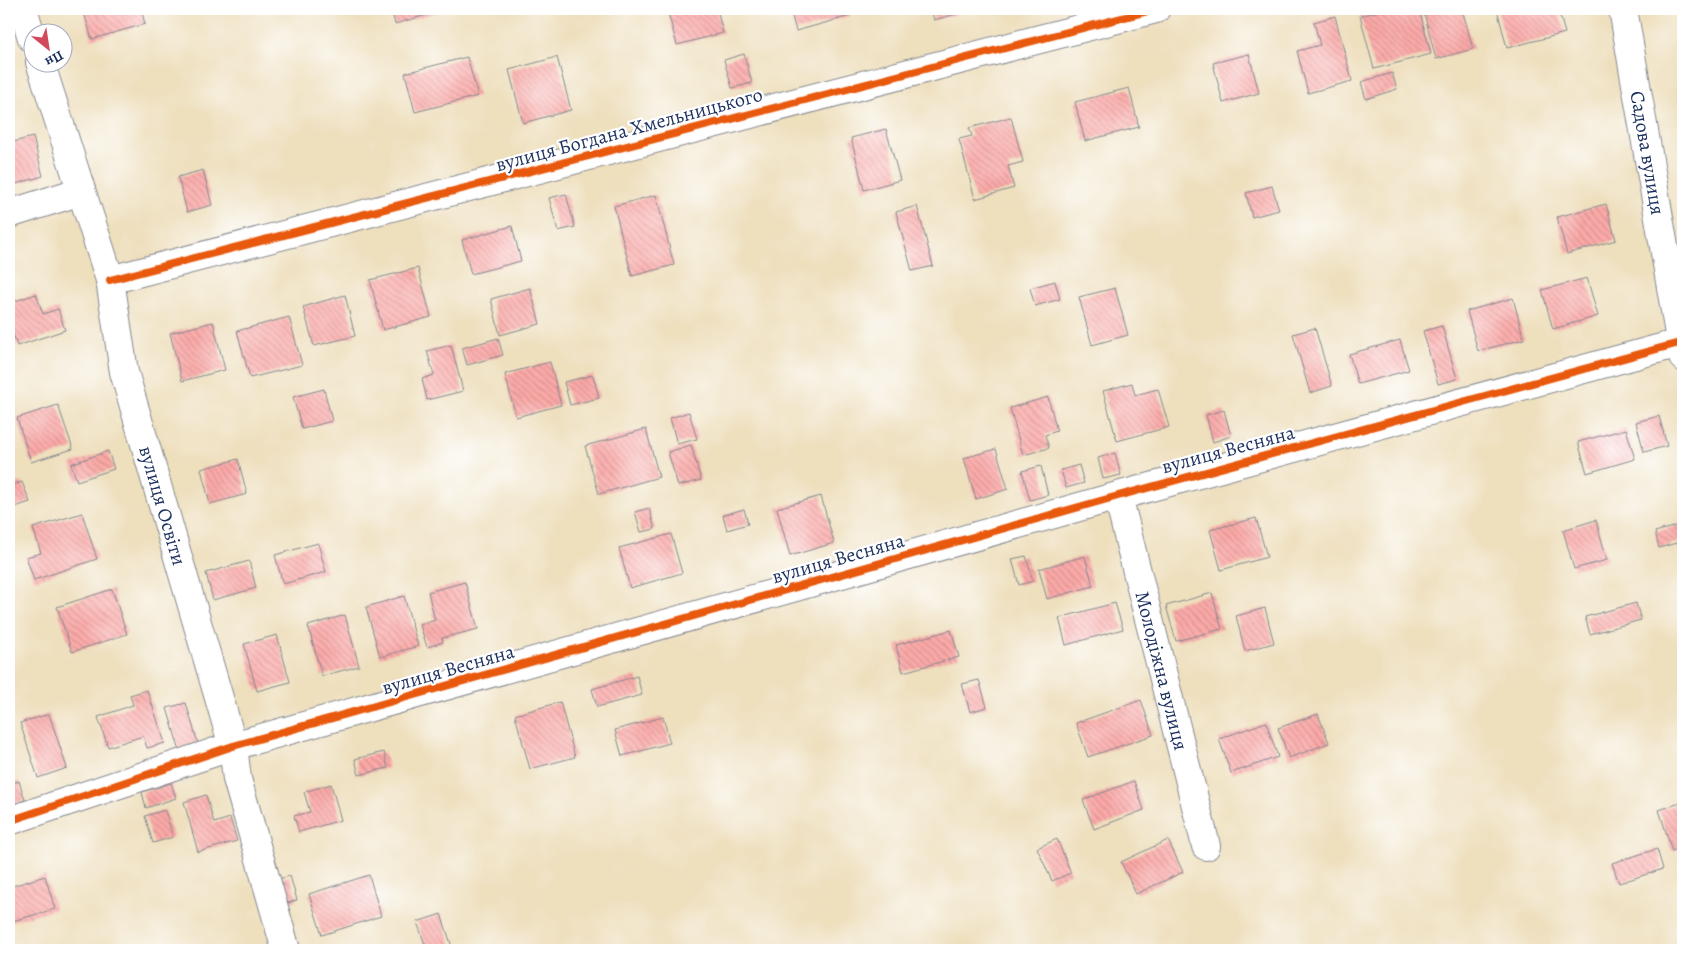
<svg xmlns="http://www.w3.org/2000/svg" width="1692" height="959" viewBox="0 0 1692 959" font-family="Alegreya,serif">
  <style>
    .building { fill: url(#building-back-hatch) }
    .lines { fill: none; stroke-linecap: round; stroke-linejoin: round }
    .minor-casing { stroke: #84878e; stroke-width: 30 }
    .minor { stroke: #fff; stroke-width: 28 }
    .cycleway-casing { stroke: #fff; stroke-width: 11 }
    .cycleway { stroke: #e8590c; stroke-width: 8 }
    .labels { text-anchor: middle; stroke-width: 4.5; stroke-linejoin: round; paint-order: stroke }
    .street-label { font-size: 20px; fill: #1b2f5e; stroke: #fff }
  </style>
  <defs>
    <pattern id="building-back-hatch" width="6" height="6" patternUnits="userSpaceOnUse" patternTransform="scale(1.25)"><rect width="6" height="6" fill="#fdaaa8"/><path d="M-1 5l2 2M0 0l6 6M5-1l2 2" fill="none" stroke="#cc8b8c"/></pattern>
  </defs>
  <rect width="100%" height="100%" fill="#fff"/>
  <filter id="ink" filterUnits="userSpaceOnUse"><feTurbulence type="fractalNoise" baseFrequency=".02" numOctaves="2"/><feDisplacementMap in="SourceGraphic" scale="10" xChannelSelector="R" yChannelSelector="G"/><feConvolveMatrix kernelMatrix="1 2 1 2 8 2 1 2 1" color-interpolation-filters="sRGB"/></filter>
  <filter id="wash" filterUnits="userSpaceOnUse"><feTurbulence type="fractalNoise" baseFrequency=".0096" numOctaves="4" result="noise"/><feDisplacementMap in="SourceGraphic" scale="20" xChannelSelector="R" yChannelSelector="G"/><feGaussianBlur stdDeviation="1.12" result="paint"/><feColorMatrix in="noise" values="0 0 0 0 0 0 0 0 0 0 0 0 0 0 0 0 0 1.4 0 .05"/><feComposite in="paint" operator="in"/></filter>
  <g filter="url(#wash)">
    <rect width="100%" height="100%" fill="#eedfbd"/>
    <g id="blocks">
      <g class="building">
        <path d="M83,9H141L145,24L92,39Z"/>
        <path d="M391,9H447L395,24Z"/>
        <path d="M667,9H717L723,33L677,45Z"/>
        <path d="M790,9H849L850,16L796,31Z"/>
        <path d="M931,9H959L960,13L934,20Z"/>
        <path d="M1386,9H1419L1431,54L1374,69L1360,16Z"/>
        <path d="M1423,9H1462L1473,49L1436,59Z"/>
        <path d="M1497,9H1558L1565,33L1507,48Z"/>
        <path d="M1335,16L1352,81L1308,93L1297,51L1320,45L1314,22Z"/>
        <path d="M744,54L752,83L732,88L724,60Z"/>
        <path d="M1249,54L1259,93L1223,103L1213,63Z"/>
        <path d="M467,57L478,96L415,112L405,73Z"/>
        <path d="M557,57L571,110L523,123L509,70Z"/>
        <path d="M1392,73L1397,89L1366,99L1361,82Z"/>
        <path d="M1129,88L1139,127L1085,141L1075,102Z"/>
        <path d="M1011,117L1023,162L1008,166L1014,188L975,199L959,139L972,136L969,128Z"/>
        <path d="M886,129L900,180L864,190L851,138Z"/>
        <path d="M33,137L43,176L16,184L9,157V143Z"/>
        <path d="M203,170L212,205L187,212L178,177Z"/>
        <path d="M1272,186L1279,210L1252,217L1246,193Z"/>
        <path d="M566,194L575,227L558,231L549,198Z"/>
        <path d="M656,195L674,265L632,276L614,206Z"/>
        <path d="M1606,204L1616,240L1567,254L1557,217Z"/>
        <path d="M917,206L933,266L912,271L896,212Z"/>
        <path d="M512,226L521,261L471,274L462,240Z"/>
        <path d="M418,268L431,317L383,330L370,280Z"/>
        <path d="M1587,278L1598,316L1553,329L1542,290Z"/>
        <path d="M1055,281L1060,299L1035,306L1030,288Z"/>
        <path d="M530,288L540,324L500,335L491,299Z"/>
        <path d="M1115,288L1128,335L1092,345L1079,297Z"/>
        <path d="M36,294L43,314L58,309L65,330L17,346L9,321V303Z"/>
        <path d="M345,295L355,336L314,346L303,307Z"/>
        <path d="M1513,298L1524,339L1478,351L1467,311Z"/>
        <path d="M289,317L302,365L250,378L237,331Z"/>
        <path d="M213,322L225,370L182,381L170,333Z"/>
        <path d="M1442,326L1457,379L1438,384L1423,331Z"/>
        <path d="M1315,328L1332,386L1310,393L1293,334Z"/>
        <path d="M498,338L503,355L467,365L462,348Z"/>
        <path d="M1400,340L1409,370L1358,384L1349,354Z"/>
        <path d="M451,345L463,391L427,400L422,379L434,375L427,351Z"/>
        <path d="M550,362L561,405L516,417L505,374Z"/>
        <path d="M593,375L599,398L570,405L564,382Z"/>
        <path d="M1132,383L1135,395L1158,389L1169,427L1117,441L1103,391Z"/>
        <path d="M324,389L332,421L302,429L293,397Z"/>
        <path d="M1048,397L1057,431L1045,435L1049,448L1023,455L1010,408Z"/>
        <path d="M58,405L73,449L31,462L17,418Z"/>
        <path d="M1224,410L1231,436L1213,442L1206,415Z"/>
        <path d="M689,412L697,439L677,444L670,418Z"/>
        <path d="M1659,416L1667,446L1644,452L1636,422Z"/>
        <path d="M646,429L659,477L599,494L585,446Z"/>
        <path d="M1626,429L1635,459L1587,473L1578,442Z"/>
        <path d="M691,445L701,480L678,486L668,452Z"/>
        <path d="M996,449L1008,489L976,499L964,458Z"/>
        <path d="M108,451L114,469L77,481L71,464Z"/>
        <path d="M1115,453L1121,475L1103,479L1098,458Z"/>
        <path d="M238,459L247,494L210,504L201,469Z"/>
        <path d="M1079,465L1084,483L1066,488L1061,470Z"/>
        <path d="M1041,466L1048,495L1030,500L1022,471Z"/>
        <path d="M22,482L30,502L9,509V486Z"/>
        <path d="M821,496L834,543L790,556L777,508Z"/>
        <path d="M649,508L655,529L641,532L635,512Z"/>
        <path d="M744,509L748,524L727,530L723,515Z"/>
        <path d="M82,513L97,559L34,580L26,557L41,553L33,528Z"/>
        <path d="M1256,518L1267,557L1221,570L1210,530Z"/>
        <path d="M1596,520L1607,560L1574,569L1563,530Z"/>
        <path d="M1683,524V541L1659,548L1655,532Z"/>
        <path d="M671,534L682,573L630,588L619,548Z"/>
        <path d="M318,543L326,572L283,584L275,555Z"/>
        <path d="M1026,556L1033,581L1019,585L1012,559Z"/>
        <path d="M1085,556L1093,586L1047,599L1039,569Z"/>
        <path d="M249,561L256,588L213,600L206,573Z"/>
        <path d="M465,582L478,629L442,638L443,642L427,647L420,625L435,620L428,592Z"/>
        <path d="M112,589L127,634L72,652L57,607Z"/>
        <path d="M1212,593L1222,629L1176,641L1166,606Z"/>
        <path d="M404,596L418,646L380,657L366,607Z"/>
        <path d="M1115,603L1123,629L1066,645L1059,618Z"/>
        <path d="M1636,603L1641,620L1590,634L1585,617Z"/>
        <path d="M1265,608L1274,643L1245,651L1236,616Z"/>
        <path d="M345,615L359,666L322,676L308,626Z"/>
        <path d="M951,630L959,657L903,672L896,645Z"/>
        <path d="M277,635L290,682L257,691L244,644Z"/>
        <path d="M637,676L642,695L597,707L592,689Z"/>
        <path d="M979,680L987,707L970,712L962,684Z"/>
        <path d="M147,690L165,743L147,748L143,736L108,747L98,717L133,705L130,695Z"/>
        <path d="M1141,700L1153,735L1088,757L1076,723Z"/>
        <path d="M560,702L575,757L530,769L515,715Z"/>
        <path d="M186,703L200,750L181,755L167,708Z"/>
        <path d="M49,714L67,768L38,778L20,723Z"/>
        <path d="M1318,714L1329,743L1289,758L1278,728Z"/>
        <path d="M663,717L670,743L622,756L615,730Z"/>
        <path d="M1266,722L1278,757L1231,773L1219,739Z"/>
        <path d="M384,752L388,768L359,775L355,759Z"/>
        <path d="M19,781L25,800L9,806V785Z"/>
        <path d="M1134,781L1144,810L1094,829L1083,800Z"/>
        <path d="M171,783L176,798L146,808L142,792Z"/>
        <path d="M331,784L341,820L299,832L294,816L310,812L304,792Z"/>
        <path d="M206,795L214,823L230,818L237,841L198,852L184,802Z"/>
        <path d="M1683,802V847L1672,851L1659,810Z"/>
        <path d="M165,810L173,837L153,843L145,816Z"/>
        <path d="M1057,839L1071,873L1052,881L1037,848Z"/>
        <path d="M1168,840L1183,872L1136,894L1121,862Z"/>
        <path d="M1657,849L1663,869L1619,883L1612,863Z"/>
        <path d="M369,875L381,916L322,935L309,894Z"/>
        <path d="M45,876L55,909L9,922V887Z"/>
        <path d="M290,876L297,900L285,904L278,879Z"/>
        <path d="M441,914L453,950H427L417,922Z"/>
      </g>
    </g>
  </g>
  <g filter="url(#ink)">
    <use href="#blocks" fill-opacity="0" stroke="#84878e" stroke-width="1"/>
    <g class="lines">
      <g class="minor-casing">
        <g id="minor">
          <path d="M23,9L32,38"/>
          <path id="s1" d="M1623,9L1683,357"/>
          <path id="s2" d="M40,62L110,280L124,372L233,746L237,779L286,950"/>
          <path d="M9,214L81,191"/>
          <path d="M110,280L1156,9"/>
          <path id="s3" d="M1118,496L1206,846"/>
          <path d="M9,821L233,746L1118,496L1683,342"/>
        </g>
      </g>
      <use href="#minor" class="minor"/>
      <g class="cycleway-casing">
        <g id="cycleway">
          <path d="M110,280L1156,9"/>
          <path d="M9,821L233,746L1118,496L1683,342"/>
        </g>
      </g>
      <use href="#cycleway" class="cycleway"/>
    </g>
  </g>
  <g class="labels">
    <g class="street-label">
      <text transform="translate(629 129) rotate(-15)" y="7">вулиця Богдана Хмельницького</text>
      <text dy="7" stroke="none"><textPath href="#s1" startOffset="146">Садова вулиця</textPath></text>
      <text transform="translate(1228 449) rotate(-15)" y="7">вулиця Весняна</text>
      <text dy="7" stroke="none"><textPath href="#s2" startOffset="461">вулиця Освіти</textPath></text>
      <text transform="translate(838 558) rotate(-16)" y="7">вулиця Весняна</text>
      <text transform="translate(448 669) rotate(-16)" y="7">вулиця Весняна</text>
      <text dy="7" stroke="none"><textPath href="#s3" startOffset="180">Молодіжна вулиця</textPath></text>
    </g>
  </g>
  <rect width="1692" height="959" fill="none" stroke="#fff" stroke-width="30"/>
  <g transform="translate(48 48) rotate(150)"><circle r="24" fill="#ffffff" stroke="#a4acbf"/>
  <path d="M0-4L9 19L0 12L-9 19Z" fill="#d1495b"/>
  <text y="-8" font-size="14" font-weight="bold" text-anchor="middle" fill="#1b2f5e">Пн</text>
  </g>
</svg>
